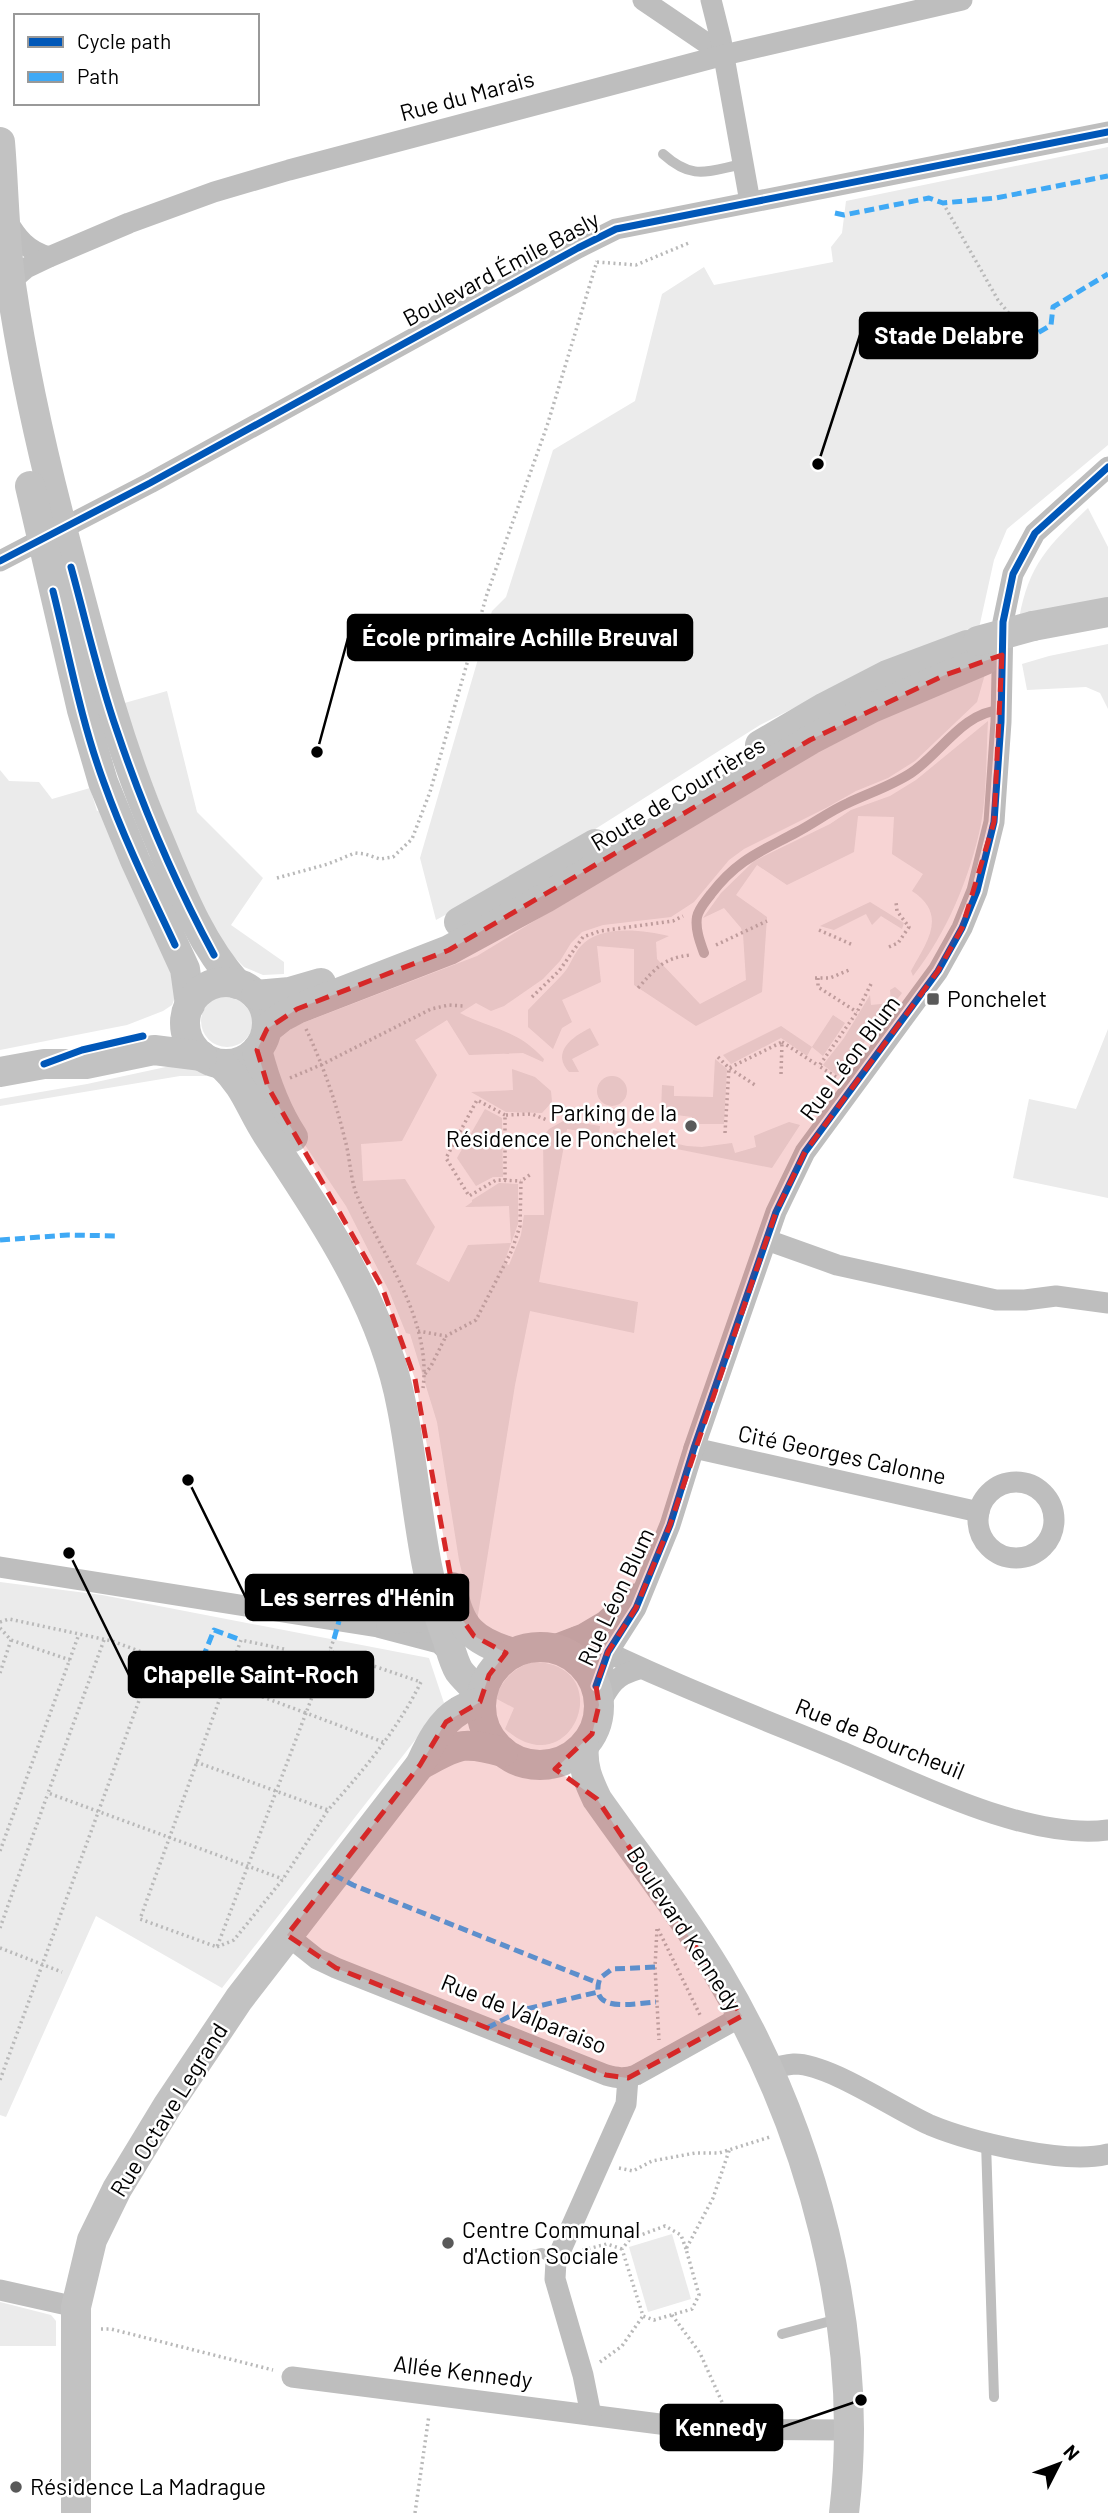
<svg xmlns="http://www.w3.org/2000/svg" width="1108" height="2513" viewBox="0 0 1108 2513" font-family="Barlow,sans-serif">
  <style>
    .green { fill: #ebebeb }
    .lines { fill: none; stroke-linecap: round; stroke-linejoin: round }
    .path { stroke: #b9b9b9; stroke-width: 3.5; stroke-dasharray: 2 3.5; stroke-linecap: butt }
    .lane { stroke: #bebebe; stroke-width: 10 }
    .street { stroke: #bebebe; stroke-width: 21 }
    .secondary { stroke: #c2c2c2; stroke-width: 30 }
    .secondary-bridge { stroke: #c2c2c2; stroke-width: 30 }
    .quiet { stroke: #3fa9f5; stroke-width: 5; stroke-dasharray: 10 5; stroke-linecap: butt }
    .cycleway-casing { stroke: #fff; stroke-width: 11 }
    .cycleway { stroke: #0057b8; stroke-width: 7 }
    .marked { fill: #d62828; fill-opacity: 0.2; stroke: #d62828; stroke-width: 5; stroke-dasharray: 14 9; stroke-linejoin: round }
    .poi-dot { fill: #595959; stroke: #fff; stroke-width: 2.5 }
    .labels { text-anchor: middle; stroke-width: 5; stroke-linejoin: round; paint-order: stroke }
    .street-label { font-size: 23px; fill: #000; stroke: #fff }
    .poi-label { font-size: 23px; fill: #000; stroke: #fff; text-anchor: start }
    .leader { fill: none; stroke: #000; stroke-width: 2.5 }
    .callout-dot { fill: #000; stroke: #fff; stroke-width: 2.5 }
    .callout { fill: #000; stroke: #000; stroke-width: 2.5 }
    .callout-label { font-size: 24px; text-anchor: middle; font-weight: bold; fill: #fff }
  </style>
  <rect width="100%" height="100%" fill="#fff"/>
  <g class="green">
    <path d="M1108,147V445L1007,529L994,560L979,628L872,669L760,725L581,838L502,884L436,920L420,858L492,611L506,597L553,450L635,401L662,294L704,267L714,285L833,262L831,247L842,233L846,201Z"/>
    <path d="M1088,508L1108,547V601L1019,619C1029,564 1048,546 1088,508Z"/>
    <path d="M1108,644V709L1100,693L1086,687L1027,690L1022,664L1049,656Z"/>
    <path d="M985,674L977,702L915,761L888,778L856,791L826,808L744,849L729,860L694,902L671,917L603,925L582,932L571,943L560,961L543,979L504,1006L491,1011L476,1003L460,1013C493,1030 517,1029 544,1059L543,1062L523,1053L469,1055L447,1020L415,1040L437,1075L402,1141L361,1144L363,1181L405,1179L435,1227L416,1264L449,1282L468,1245L511,1243L509,1206L465,1207L472,1202V1200L499,1183L518,1184V1224L504,1263L509,1265L521,1235L524,1215H544L543,1137L549,1129L565,1120L600,1126L599,1134L567,1129L539,1282L638,1302L634,1333L530,1311L515,1385L477,1621L473,1620L459,1560L437,1422L410,1334L406,1333L389,1291L346,1206L303,1142L272,1054L280,1038L295,1026L477,956L846,731Z"/>
    <path d="M167,691L197,812L263,878L231,925L284,962V974L263,975L244,967L226,949L197,899L121,704Z"/>
    <path d="M988,721C986,753 987,792 981,824C970,877 947,933 913,976L911,971C926,943 949,915 912,891L923,874L892,854L894,817L858,816L854,852L787,885L757,865L736,895L767,917L762,992L696,1026L634,985V949L597,946L601,982L562,1000L572,1022L562,1028L553,1049L528,1027V1010C539,998 551,987 562,975C570,967 573,955 580,947C600,924 642,930 669,936L656,942L657,959L700,1004L746,980L743,934L741,928L724,908L703,918L721,893L754,861L830,824L851,810L890,796L916,780Z"/>
    <path d="M0,770L9,781L39,782L52,799L90,788L97,811L105,809L172,959L177,992L172,1005L163,1011L127,1025L0,1050Z"/>
    <path d="M870,902L904,923L902,929L881,916L872,925L866,914L834,930L820,926Z"/>
    <path d="M895,987L902,993L838,1076L823,1065L844,1038L870,995L871,1005L891,1003L890,990Z"/>
    <circle cx="227" cy="1021" r="26"/>
    <path d="M833,1015L845,1023L823,1056L812,1047L807,1056L781,1038L731,1064L723,1055L781,1026L812,1047Z"/>
    <path d="M590,1028L599,1045L572,1059L579,1072H569C551,1052 572,1037 590,1028Z"/>
    <path d="M1108,1029V1198L1013,1178L1029,1099L1076,1109Z"/>
    <path d="M715,1059L727,1069L724,1124H692V1117L661,1113L662,1085L674,1086V1096L713,1097Z"/>
    <path d="M175,1065L193,1067L207,1076H180L0,1106V1099L87,1084Z"/>
    <path d="M512,1069L535,1077L551,1091L552,1102L542,1113L506,1112L471,1092L513,1090Z"/>
    <circle cx="612" cy="1091" r="15"/>
    <path d="M485,1109L502,1118L503,1177H493L476,1186L457,1158Z"/>
    <path d="M789,1122L800,1125L772,1168L612,1136L613,1130L687,1146L702,1147L732,1143L735,1153L756,1147L754,1136Z"/>
    <path d="M0,1582L102,1595L429,1658L444,1703L222,1988L96,1916L6,2117L0,2115Z"/>
    <path d="M532,1662C620,1662 573,1789 505,1729L514,1708L495,1698C504,1679 512,1669 532,1662Z"/>
    <path d="M672,2234L691,2299L648,2312L629,2247Z"/>
    <path d="M0,2302L51,2315L56,2321V2346H0Z"/>
  </g>
  <g class="lines">
    <g class="path">
      <path d="M943,203L998,300L1029,338"/>
      <path d="M597,262L636,265L691,242"/>
      <path d="M277,878L328,864L355,853L365,854L380,859L393,857L412,839L430,792L487,594L547,426L597,261"/>
      <path d="M819,930L853,945"/>
      <path d="M716,945L767,921"/>
      <path d="M889,947L898,943L909,927L897,911L896,902"/>
      <path d="M815,978H830L849,970"/>
      <path d="M818,978V987L857,1012"/>
      <path d="M638,988C655,969 663,958 690,955"/>
      <path d="M532,997L559,971L583,937L600,931L673,921L683,916"/>
      <path d="M306,1029C323,1065 336,1102 345,1140C350,1157 350,1176 356,1193C381,1255 432,1318 423,1388"/>
      <path d="M782,1042L819,1066"/>
      <path d="M718,1057L729,1068L755,1085"/>
      <path d="M781,1074L782,1042"/>
      <path d="M836,1077L819,1066L857,1012L871,984"/>
      <path d="M290,1078L323,1064L431,1009L449,1005L464,1006"/>
      <path d="M505,1115L477,1100L446,1158L469,1196L496,1180L521,1181"/>
      <path d="M725,1133L729,1068L782,1042"/>
      <path d="M505,1180V1115L532,1114L547,1120"/>
      <path d="M418,1331L446,1336L476,1320L512,1250L520,1226L521,1181L531,1174"/>
      <path d="M425,1374L431,1366L446,1336"/>
      <path d="M0,1622L9,1619L112,1641L306,1713L334,1639"/>
      <path d="M0,1628L11,1640L70,1660"/>
      <path d="M104,1640L48,1793L283,1879"/>
      <path d="M284,1649L241,1640L140,1919L217,1947L306,1713L383,1742"/>
      <path d="M0,1673L11,1640"/>
      <path d="M196,1762L328,1810C363,1771 398,1729 421,1682L329,1651"/>
      <path d="M0,1851L79,1634"/>
      <path d="M0,1928L48,1793"/>
      <path d="M657,1929L655,1967L659,2040"/>
      <path d="M658,1929L701,2017"/>
      <path d="M217,1947L234,1940L283,1879L328,1810"/>
      <path d="M0,1948L62,1972"/>
      <path d="M0,2080L155,1657"/>
      <path d="M619,2168L633,2171L652,2161L695,2153H719L770,2137"/>
      <path d="M686,2249L681,2235L665,2226L630,2239L622,2249L643,2316L654,2320L692,2309L699,2295L686,2249L713,2198L730,2148"/>
      <path d="M583,2250L607,2244L622,2249"/>
      <path d="M672,2315L700,2353L726,2411"/>
      <path d="M101,2329H111L273,2370"/>
      <path d="M600,2362L622,2346L643,2316"/>
      <path d="M415,2513L429,2415"/>
    </g>
    <g class="lane">
      <path d="M663,154C693,181 707,171 743,164"/>
      <path d="M704,953C700,942 695,929 697,917C699,908 706,901 711,894C738,859 760,852 797,832C814,823 830,811 848,803C869,793 891,786 911,773C941,753 963,712 1001,710"/>
      <path d="M986,2142L994,2397"/>
      <path d="M507,2260L542,2253L556,2261"/>
      <path d="M782,2334L838,2319"/>
    </g>
    <g class="street">
      <path d="M643,0L724,55"/>
      <path d="M711,0L721,40L750,202"/>
      <path d="M6,219C17,238 27,251 49,257"/>
      <path d="M1,285L10,282L26,268L49,257L129,223L214,192L289,170L724,55L962,0"/>
      <path d="M0,561L150,483L578,248L616,229L1108,132"/>
      <path d="M767,1240L837,1265L996,1300H1025L1056,1296L1108,1303"/>
      <path d="M694,1448L979,1512"/>
      <circle cx="1016" cy="1520" r="38"/>
      <path d="M0,1567L378,1627L439,1643L452,1655"/>
      <path d="M387,1625C409,1619 430,1621 452,1627"/>
      <path d="M576,1637C660,1679 748,1713 835,1749C910,1780 1027,1841 1108,1830"/>
      <path d="M549,1647L583,1634L605,1621L634,1594"/>
      <path d="M596,1686L608,1652L636,1608L670,1525L694,1448L776,1212L805,1152L938,971L962,928L977,891L994,822L1001,722L1003,622L1013,574L1035,533L1108,467"/>
      <path d="M599,1705C611,1683 615,1676 639,1669"/>
      <path d="M287,1935L317,1959L336,1968L606,2075C617,2078 625,2079 636,2075L742,2016"/>
      <path d="M768,2069C776,2067 785,2065 794,2064C828,2063 896,2110 930,2125C971,2142 1066,2165 1108,2154"/>
      <path d="M0,2290L76,2307"/>
      <path d="M292,2377L699,2429L848,2430"/>
      <path d="M591,2415L583,2375L555,2279L556,2261L626,2104L628,2078"/>
    </g>
    <g class="secondary">
      <path d="M0,142C4,189 4,238 11,285C23,366 41,448 62,528C90,634 115,739 159,840C180,890 200,943 237,984"/>
      <path d="M30,486L82,710L103,782L135,860L185,969L190,1005"/>
      <path d="M1033,626L1108,612"/>
      <path d="M760,745L825,707L887,675L967,645"/>
      <path d="M459,922L595,844"/>
      <circle cx="226" cy="1023" r="41"/>
      <path d="M256,995L290,992L321,983"/>
      <path d="M267,1029L282,1017L297,1009L449,950L545,898L810,740L872,708L985,660"/>
      <path d="M257,1050C265,1081 275,1110 293,1137"/>
      <path d="M221,1064C246,1087 250,1108 267,1134C323,1220 383,1305 402,1408C417,1483 420,1570 448,1641C451,1651 454,1663 459,1671C465,1679 474,1687 481,1694"/>
      <path d="M0,1072L44,1064H86L154,1050L202,1056"/>
      <path d="M452,1587C459,1628 473,1641 513,1653"/>
      <circle cx="540" cy="1706" r="59"/>
      <path d="M584,1746C582,1767 588,1780 597,1799C637,1856 682,1913 718,1973C812,2130 866,2331 844,2513"/>
      <path d="M420,1765C458,1745 461,1740 503,1752"/>
      <path d="M76,2513V2307L92,2240L117,2189L168,2105L239,1999L420,1765C429,1746 440,1722 459,1711C465,1707 473,1705 480,1702"/>
    </g>
    <path class="secondary-bridge" d="M978,641L1033,626"/>
    <g class="quiet">
      <path d="M835,213L844,215L929,198L943,203L996,198L1108,176"/>
      <path d="M1013,348L1051,325L1053,307L1108,274"/>
      <path d="M0,1240L68,1235L119,1236"/>
      <path d="M334,1639L339,1621"/>
      <path d="M197,1672L214,1630L241,1640"/>
      <path d="M334,1875L353,1885L598,1983"/>
      <path d="M655,1967L612,1969L600,1978C587,2015 636,2003 656,2002"/>
      <path d="M487,2028L522,2010L598,1992"/>
    </g>
    <g class="cycleway-casing">
      <g id="cycleway">
        <path d="M0,561L150,483L578,248L616,229L1108,132"/>
        <path d="M71,567C86,621 98,677 117,731C143,808 175,883 214,955"/>
        <path d="M53,591C69,655 81,721 104,783C124,839 150,892 175,945"/>
        <path d="M44,1064L82,1050L143,1036"/>
        <path d="M596,1686L608,1652L636,1608L670,1525L694,1448L776,1212L805,1152L938,971L962,928L977,891L994,822L1001,722L1003,622L1013,574L1035,533L1108,467"/>
      </g>
    </g>
    <use href="#cycleway" class="cycleway"/>
  </g>
  <path class="marked" d="M1002,655L994,822L962,928L938,971L805,1152L776,1212L670,1525L636,1608L608,1652L596,1686L599,1705L592,1734L555,1769L597,1799L742,2016L628,2078L606,2075L336,1968L287,1935L420,1765L446,1722L480,1702L489,1675L506,1653L474,1636L457,1612L415,1379L382,1287L268,1087L257,1050L267,1029L297,1009L449,950L810,740L945,675Z"/>
  <g class="poi-dot">
    <rect x="926" y="992" width="14" height="14" rx="3.5"/>
    <circle cx="691" cy="1126" r="7"/>
    <circle cx="448" cy="2243" r="7"/>
    <circle cx="16" cy="2487" r="7"/>
  </g>
  <g class="labels">
    <g class="street-label">
      <text transform="translate(467 96) rotate(-15)" y="8">Rue du Marais</text>
      <text transform="translate(501 269) rotate(-28)" y="8">Boulevard Émile Basly</text>
      <text transform="translate(678 794) rotate(-31)" y="8">Route de Courrières</text>
      <text transform="translate(850 1058) rotate(-53)" y="8">Rue Léon Blum</text>
      <text transform="translate(842 1455) rotate(12)" y="8">Cité Georges Calonne</text>
      <text transform="translate(616 1597) rotate(-65)" y="8">Rue Léon Blum</text>
      <text transform="translate(880 1739) rotate(22)" y="8">Rue de Bourcheuil</text>
      <text transform="translate(684 1929) rotate(57)" y="8">Boulevard Kennedy</text>
      <text transform="translate(524 2014) rotate(22)" y="8">Rue de Valparaiso</text>
      <text transform="translate(169 2110) rotate(-58)" y="8">Rue Octave Legrand</text>
      <text transform="translate(463 2372) rotate(7)" y="8">Allée Kennedy</text>
    </g>
    <g class="poi-label">
      <text x="947" y="1007">Ponchelet</text>
      <text x="677" y="1121" text-anchor="end">Parking de la<tspan x="677" dy="26">Résidence le Ponchelet</tspan></text>
      <text x="462" y="2238">Centre Communal<tspan x="462" dy="26">d'Action Sociale</tspan></text>
      <text x="30" y="2495">Résidence La Madrague</text>
    </g>
  </g>
  <path class="leader" d="M818 464L860 335M317 752L348 638M188 1480L246 1598M69 1553L129 1675M861 2400L782 2427"/>
  <g class="callout-dot">
    <circle cx="818" cy="464" r="7"/>
    <circle cx="317" cy="752" r="7"/>
    <circle cx="188" cy="1480" r="7"/>
    <circle cx="69" cy="1553" r="7"/>
    <circle cx="861" cy="2400" r="7"/>
  </g>
  <g class="callout">
    <rect x="860" y="313" width="177" height="45" rx="7"/>
    <rect x="348" y="615" width="344" height="45" rx="7"/>
    <rect x="246" y="1575" width="222" height="45" rx="7"/>
    <rect x="129" y="1652" width="244" height="45" rx="7"/>
    <rect x="661" y="2405" width="121" height="45" rx="7"/>
  </g>
  <g class="callout-label">
    <text x="949" y="344">Stade Delabre</text>
    <text x="520" y="646">École primaire Achille Breuval</text>
    <text x="357" y="1606">Les serres d'Hénin</text>
    <text x="251" y="1683">Chapelle Saint-Roch</text>
    <text x="721" y="2436">Kennedy</text>
  </g>
  <rect x="14" y="14" width="245" height="91" fill="#ffffff" stroke="#999999" stroke-width="2"/>
  <rect x="28" y="37" width="35" height="10" fill="#0057b8" stroke="#999999" stroke-width="2"/>
  <text x="77" y="49" font-size="21" fill="#000000">Cycle path</text>
  <rect x="28" y="72" width="35" height="10" fill="#3fa9f5" stroke="#999999" stroke-width="2"/>
  <text x="77" y="84" font-size="21" fill="#000000">Path</text>
  <g transform="translate(1059 2464) rotate(48)" stroke="#ffffff" stroke-width="5" paint-order="stroke">
  <path d="M0-5L12 26L0 18L-12 26Z" fill="#000000"/>
  <text y="-10" font-size="19" font-weight="bold" text-anchor="middle" fill="#000000">N</text>
  </g>
</svg>
